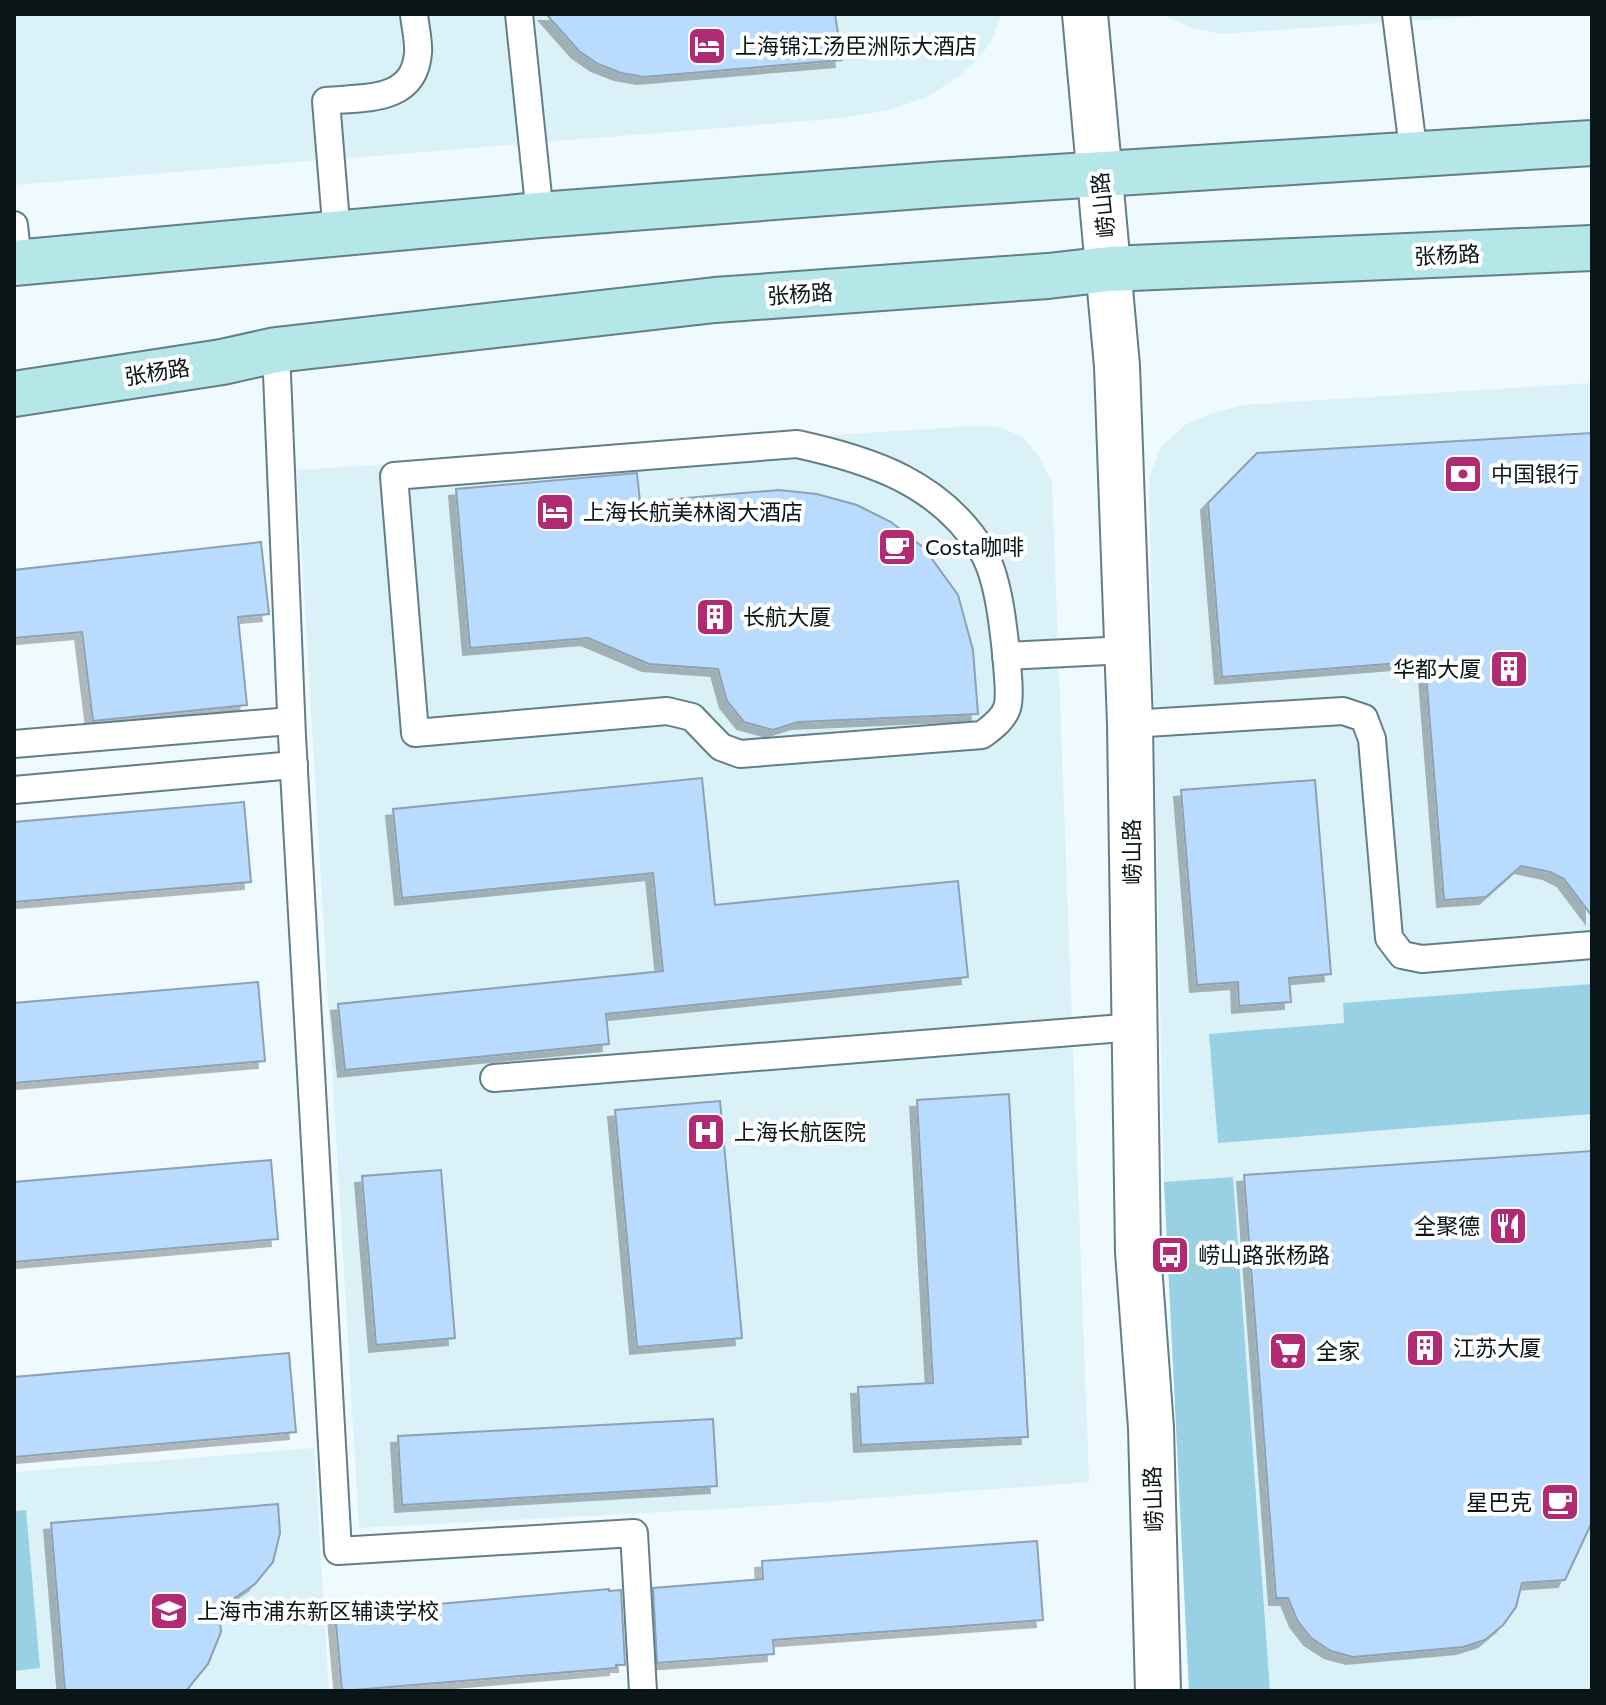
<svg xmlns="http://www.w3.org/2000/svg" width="1606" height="1705" viewBox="0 0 1606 1705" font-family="Lato,'Noto Sans SC',sans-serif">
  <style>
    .built { fill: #daf1f8 }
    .green { fill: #98d0e4 }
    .building { fill: #b9dcfe; stroke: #8ea0b3; stroke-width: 2; filter: url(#shadow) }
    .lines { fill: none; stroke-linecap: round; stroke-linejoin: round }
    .service-casing { stroke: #647e88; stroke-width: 30 }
    .tertiary-casing { stroke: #647e88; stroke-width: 48 }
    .secondary-casing { stroke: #647e88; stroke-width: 48 }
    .service { stroke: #fff; stroke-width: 26 }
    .tertiary { stroke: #fff; stroke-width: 44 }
    .secondary { stroke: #b6e7e8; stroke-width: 44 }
    .labels { text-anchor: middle; stroke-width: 8; stroke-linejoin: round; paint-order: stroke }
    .poi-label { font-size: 22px; fill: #0a1518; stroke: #fff; text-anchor: start }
    .street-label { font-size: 22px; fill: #0a1518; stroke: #fff }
  </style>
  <defs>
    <filter id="shadow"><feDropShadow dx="-7" dy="7" stdDeviation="0" flood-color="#0004"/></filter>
  </defs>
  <rect width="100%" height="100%" fill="#eefafe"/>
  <g class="built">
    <path d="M14,14H1001L992,40L978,59L959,76L927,97L889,110L843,118L14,185Z"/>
    <path d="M1161,14H1511L1221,34L1192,28Z"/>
    <path d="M1592,383V1691H1189L1164,1182L1149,478L1160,448L1185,425L1212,413L1244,405Z"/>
    <path d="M974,426L999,427L1023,437L1041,459L1052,484L1089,1482L738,1508L359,1528L297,470Z"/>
    <path d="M314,1448L329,1691H14V1472Z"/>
  </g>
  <g class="green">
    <path d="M1592,984V1114L1218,1143L1209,1034L1344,1023L1343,1003Z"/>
    <path d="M1233,1177L1270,1691H1189L1164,1182Z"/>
    <path d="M26,1510L40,1668L14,1671V1511Z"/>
  </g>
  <g class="building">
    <path d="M546,14H835L842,60L644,77L621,73L598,64L579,51Z"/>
    <path d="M1592,433V916L1564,879L1550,872L1521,866L1486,897L1444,900L1425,661L1222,677L1208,503L1257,453Z"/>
    <path d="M637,473L640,502L779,490L817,494L857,505L891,522L924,548L958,595L973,650L978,714L798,722L773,730L744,722L727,701L718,669L649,664L588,638L470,648L456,489Z"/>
    <path d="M261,542L269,614L238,617L247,705L93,721L82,632L14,638V570Z"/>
    <path d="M702,778L715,905L958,881L968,977L606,1014L609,1044L345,1070L338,1004L663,971L653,873L402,898L393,809Z"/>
    <path d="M1315,780L1331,974L1289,978L1291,1002L1239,1006L1238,982L1197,985L1181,790Z"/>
    <path d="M244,802L251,882L14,902V822Z"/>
    <path d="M258,982L265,1061L14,1083V1003Z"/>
    <path d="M1009,1094L1028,1437L861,1445L858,1387L933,1383L917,1100Z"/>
    <path d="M720,1101L742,1338L637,1347L615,1110Z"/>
    <path d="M1592,1151V1522L1565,1580L1522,1583L1516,1607L1503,1625L1485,1640L1463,1647L1353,1657L1331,1651L1311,1638L1297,1620L1288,1598H1276L1244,1175Z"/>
    <path d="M271,1160L278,1239L14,1262V1182Z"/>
    <path d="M441,1170L455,1338L376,1345L362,1176Z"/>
    <path d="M289,1353L296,1432L14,1457V1377Z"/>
    <path d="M713,1419L717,1486L402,1505L398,1436Z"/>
    <path d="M278,1504L280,1533L273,1562L255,1584L219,1609L221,1632L208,1664L186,1691H65L51,1523Z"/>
    <path d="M1037,1541L1043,1620L773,1640L774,1654L657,1663L653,1588L763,1579L762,1561Z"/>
    <path d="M609,1589V1591L621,1590L625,1665H616V1668L342,1691L335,1613Z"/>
  </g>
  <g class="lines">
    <g class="service-casing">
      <g id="service">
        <path d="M519,14L540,215"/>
        <path d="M1396,14L1414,156"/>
        <path d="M14,225L18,263"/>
        <path d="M337,235L326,101C364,97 414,103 418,53C419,41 415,26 414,14"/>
        <path d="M276,350L292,736L338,1551L634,1533L643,1691"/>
        <path d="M797,444C871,460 941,483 983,552C998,577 1003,624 1006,653C1007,666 1011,697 1007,708C1003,720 991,728 982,735L740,754L721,747L692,717L667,711L415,733L394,476Z"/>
        <path d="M1006,656L1127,650"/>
        <path d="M1130,724L1343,711L1364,718L1372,739L1389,938L1402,955L1422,959L1592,945"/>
        <path d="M14,744L291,721"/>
        <path d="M14,790L294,765"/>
        <path d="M494,1078L1135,1027"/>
      </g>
    </g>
    <g class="tertiary-casing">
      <path id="tertiary" d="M1085,14L1117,366L1130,724L1138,1252L1151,1428L1158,1691"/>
    </g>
    <g class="secondary-casing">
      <g id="secondary">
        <path d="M14,263L540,215L946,184L1592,143"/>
        <path d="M14,394L222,362L276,350L715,300L1048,276L1109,269L1592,248"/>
      </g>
    </g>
    <use href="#service" class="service"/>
    <use href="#tertiary" class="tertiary"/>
    <use href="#secondary" class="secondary"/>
  </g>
  <defs>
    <g id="hotel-square" transform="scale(2)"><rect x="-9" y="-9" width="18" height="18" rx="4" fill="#b02b73" stroke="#fff"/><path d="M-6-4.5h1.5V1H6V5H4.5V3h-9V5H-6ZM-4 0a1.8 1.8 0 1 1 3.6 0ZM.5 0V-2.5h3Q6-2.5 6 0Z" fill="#fff"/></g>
    <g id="bank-square" transform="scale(2)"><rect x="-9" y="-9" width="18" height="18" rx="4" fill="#b02b73" stroke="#fff"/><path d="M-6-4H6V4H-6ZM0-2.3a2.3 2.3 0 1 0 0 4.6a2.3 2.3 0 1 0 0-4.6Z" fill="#fff"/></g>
    <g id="cafe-square" transform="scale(2)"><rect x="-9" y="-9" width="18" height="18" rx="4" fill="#b02b73" stroke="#fff"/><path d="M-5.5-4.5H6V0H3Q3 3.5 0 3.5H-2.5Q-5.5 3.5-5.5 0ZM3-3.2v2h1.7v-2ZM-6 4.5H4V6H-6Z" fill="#fff"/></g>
    <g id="building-square" transform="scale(2)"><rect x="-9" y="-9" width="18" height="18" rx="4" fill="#b02b73" stroke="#fff"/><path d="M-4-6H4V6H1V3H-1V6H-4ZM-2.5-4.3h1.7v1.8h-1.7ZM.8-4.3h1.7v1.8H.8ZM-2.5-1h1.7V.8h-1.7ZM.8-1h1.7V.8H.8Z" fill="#fff"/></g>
    <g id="hospital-square" transform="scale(2)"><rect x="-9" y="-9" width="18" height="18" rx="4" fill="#b02b73" stroke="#fff"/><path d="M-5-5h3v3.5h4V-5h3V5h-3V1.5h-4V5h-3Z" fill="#fff"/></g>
    <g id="restaurant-square" transform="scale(2)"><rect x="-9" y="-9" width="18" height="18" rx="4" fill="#b02b73" stroke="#fff"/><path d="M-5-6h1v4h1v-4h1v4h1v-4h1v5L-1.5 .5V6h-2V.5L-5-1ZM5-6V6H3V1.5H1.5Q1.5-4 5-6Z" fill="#fff"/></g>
    <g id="bus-square" transform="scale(2)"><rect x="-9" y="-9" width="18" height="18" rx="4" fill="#b02b73" stroke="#fff"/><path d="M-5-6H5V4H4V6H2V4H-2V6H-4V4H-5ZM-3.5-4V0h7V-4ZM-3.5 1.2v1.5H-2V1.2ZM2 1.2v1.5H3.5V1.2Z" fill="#fff"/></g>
    <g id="supermarket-square" transform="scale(2)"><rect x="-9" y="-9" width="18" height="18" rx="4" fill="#b02b73" stroke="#fff"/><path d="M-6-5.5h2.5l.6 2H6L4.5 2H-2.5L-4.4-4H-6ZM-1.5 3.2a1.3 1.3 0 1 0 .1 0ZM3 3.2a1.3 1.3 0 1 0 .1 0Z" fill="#fff"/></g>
    <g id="school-square" transform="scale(2)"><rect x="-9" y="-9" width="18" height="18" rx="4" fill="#b02b73" stroke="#fff"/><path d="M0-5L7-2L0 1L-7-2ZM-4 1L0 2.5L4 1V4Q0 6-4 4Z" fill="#fff"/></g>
  </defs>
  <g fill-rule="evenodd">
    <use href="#hotel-square" x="707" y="46"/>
    <use href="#bank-square" x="1463" y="474"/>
    <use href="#hotel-square" x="555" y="512"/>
    <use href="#cafe-square" x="897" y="547"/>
    <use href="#building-square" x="715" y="617"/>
    <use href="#building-square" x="1509" y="669"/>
    <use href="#hospital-square" x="706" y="1132"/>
    <use href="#restaurant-square" x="1508" y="1226"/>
    <use href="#bus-square" x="1170" y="1255"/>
    <use href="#building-square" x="1425" y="1348"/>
    <use href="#supermarket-square" x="1288" y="1351"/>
    <use href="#cafe-square" x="1560" y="1502"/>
    <use href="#school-square" x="169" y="1611"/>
  </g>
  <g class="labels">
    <g class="poi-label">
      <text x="735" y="54">上海锦江汤臣洲际大酒店</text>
      <text x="1491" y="482">中国银行</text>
      <text x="583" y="520">上海长航美林阁大酒店</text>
      <text x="925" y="555">Costa咖啡</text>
      <text x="743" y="625">长航大厦</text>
      <text x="1481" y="677" text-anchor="end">华都大厦</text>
      <text x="734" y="1140">上海长航医院</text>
      <text x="1480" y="1234" text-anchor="end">全聚德</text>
      <text x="1198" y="1263">崂山路张杨路</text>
      <text x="1453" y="1356">江苏大厦</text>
      <text x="1316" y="1359">全家</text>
      <text x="1532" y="1510" text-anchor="end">星巴克</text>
      <text x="197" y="1619">上海市浦东新区辅读学校</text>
    </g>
    <g class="street-label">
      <text transform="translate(1103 205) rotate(-96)" y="8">崂山路</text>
      <text transform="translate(1447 255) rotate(-3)" y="8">张杨路</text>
      <text transform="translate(800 294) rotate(-4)" y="8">张杨路</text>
      <text transform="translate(157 372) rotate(-9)" y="8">张杨路</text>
      <text transform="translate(1132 852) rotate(-91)" y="8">崂山路</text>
      <text transform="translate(1153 1499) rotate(-92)" y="8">崂山路</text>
    </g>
  </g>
  <rect width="1606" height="1705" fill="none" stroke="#0a1518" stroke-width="32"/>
</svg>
